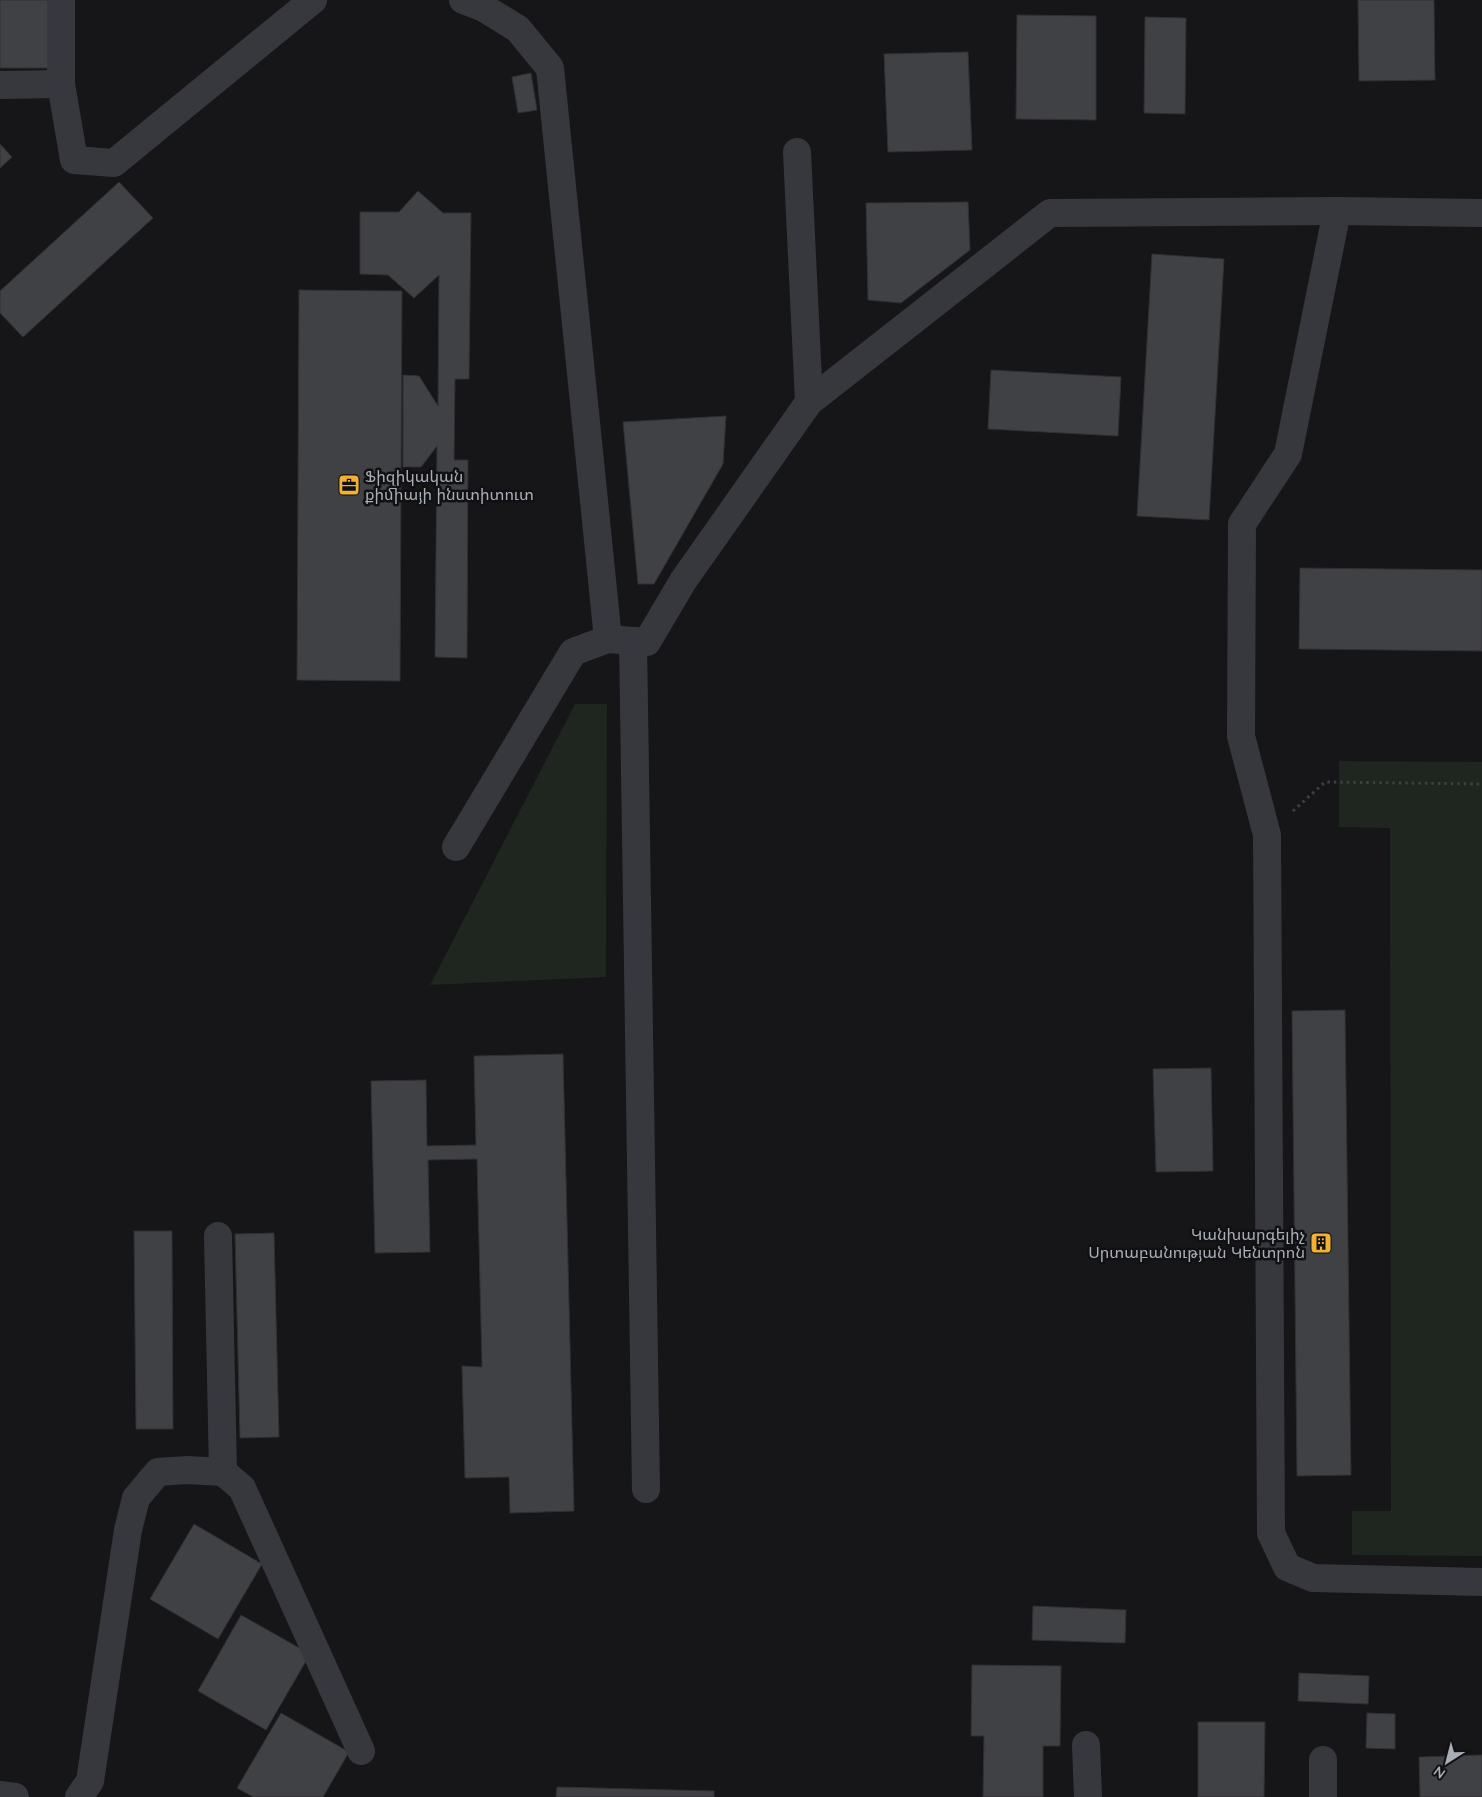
<svg xmlns="http://www.w3.org/2000/svg" width="1482" height="1797" viewBox="0 0 1482 1797" font-family="Quicksand,'Noto Sans Armenian',sans-serif">
  <style>
    .green { fill: #1e261f }
    .building { fill: #404145; stroke: #303034 }
    .lines { fill: none; stroke-linecap: round; stroke-linejoin: round }
    .path { stroke: #3d3f44; stroke-width: 3; stroke-dasharray: 2.5 4; stroke-linecap: butt }
    .minor { stroke: #37383d; stroke-width: 28 }
    .labels { text-anchor: middle; stroke-width: 5; stroke-linejoin: round; paint-order: stroke }
    .poi-label { font-size: 16px; fill: #a8adb8; stroke: #111113; text-anchor: start }
  </style>
  <rect width="100%" height="100%" fill="#161618"/>
  <g class="green">
    <path d="M575,704H607L606,977L430,985Z"/>
    <path d="M1339,761L1482,762V1556L1352,1555V1511H1391L1390,828L1339,827Z"/>
  </g>
  <g class="building">
    <rect x="0" y="0" width="48" height="68"/>
    <path d="M1358,0H1434L1435,80L1359,81Z"/>
    <path d="M1017,15L1096,16V120L1016,119Z"/>
    <path d="M1145,17L1186,18L1185,114L1144,113Z"/>
    <path d="M968,52L972,150L888,152L884,54Z"/>
    <path d="M531,73L537,110L518,113L512,77Z"/>
    <path d="M0,144L12,157L0,168Z"/>
    <path d="M119,182L153,218L23,337L0,313V291Z"/>
    <path d="M418,191L443,213H471L469,379H455L454,460H468L467,658L435,657L437,446L421,467H403V375L419,376L438,406L439,275L414,298L388,275L360,274V212H399Z"/>
    <path d="M968,202L970,250L901,303L868,300L866,203Z"/>
    <path d="M1152,254L1224,259L1209,520L1137,516Z"/>
    <path d="M299,290L402,291L400,681L297,680Z"/>
    <path d="M991,370L1121,377L1118,436L988,429Z"/>
    <path d="M726,416L723,464L654,584H638L623,422Z"/>
    <path d="M1300,568L1482,570V651L1299,649Z"/>
    <path d="M1345,1010L1351,1475L1297,1476L1292,1011Z"/>
    <path d="M563,1054L574,1511L510,1513L509,1477L465,1478L462,1366L482,1367L477,1159L428,1160L430,1252L375,1253L371,1081L426,1080L427,1146L476,1145L474,1056Z"/>
    <path d="M1211,1068L1213,1171L1156,1172L1153,1069Z"/>
    <path d="M134,1231H172L173,1429H136Z"/>
    <path d="M274,1233L279,1437L240,1438L235,1234Z"/>
    <path d="M194,1524L262,1564L218,1639L150,1599Z"/>
    <path d="M1033,1606L1126,1610L1125,1643L1032,1640Z"/>
    <path d="M241,1615L310,1654L266,1730L198,1691Z"/>
    <path d="M972,1665L1061,1666L1060,1746H1043V1797H983L984,1736H971Z"/>
    <path d="M1299,1673L1369,1676L1368,1704L1298,1701Z"/>
    <path d="M281,1713L349,1752L323,1797H253L237,1788Z"/>
    <path d="M1367,1713L1395,1714V1749L1366,1748Z"/>
    <path d="M1198,1722H1265L1264,1797H1198Z"/>
    <path d="M1482,1755V1797H1420L1419,1757Z"/>
    <path d="M557,1787L714,1791V1797H556Z"/>
  </g>
  <g class="lines">
    <path class="path" d="M1293,811L1325,782L1482,784"/>
    <g class="minor">
      <path d="M61,0V84L74,160L114,163L313,0"/>
      <path d="M463,0L484,8L518,29L550,68L608,639"/>
      <path d="M0,85L61,84"/>
      <path d="M797,152L809,402"/>
      <path d="M1337,211L1288,454L1242,524L1241,736L1267,835L1271,1533L1287,1567L1313,1578L1482,1582"/>
      <path d="M633,641L646,1489"/>
      <path d="M456,847L573,652L608,639L647,642L683,581L809,402L1050,213L1337,211L1482,213"/>
      <path d="M218,1236L223,1472"/>
      <path d="M1086,1745L1088,1797"/>
      <path d="M0,1795L15,1797"/>
      <path d="M79,1797L90,1781L128,1530L136,1498L158,1472L187,1470L223,1472L242,1488L361,1751"/>
      <path d="M1323,1797V1760"/>
    </g>
  </g>
  <defs>
    <g id="office-square" transform="scale(1.125)"><rect x="-9" y="-9" width="18" height="18" rx="4" fill="#f2b134" stroke="#111113"/><path d="M-6-3h4V-5.5h4V-3h4V5H-6ZM-1-4.5V-3h2v-1.5ZM-6 0V1H6V0Z" fill="#111"/></g>
    <g id="building-square" transform="scale(1.125)"><rect x="-9" y="-9" width="18" height="18" rx="4" fill="#f2b134" stroke="#111113"/><path d="M-4-6H4V6H1V3H-1V6H-4ZM-2.5-4.3h1.7v1.8h-1.7ZM.8-4.3h1.7v1.8H.8ZM-2.5-1h1.7V.8h-1.7ZM.8-1h1.7V.8H.8Z" fill="#111"/></g>
  </defs>
  <g fill-rule="evenodd">
    <use href="#office-square" x="349" y="485"/>
    <use href="#building-square" x="1321" y="1243"/>
  </g>
  <g class="labels">
    <g class="poi-label">
      <text x="365" y="482">Ֆիզիկական<tspan x="365" dy="18">քիմիայի ինստիտուտ</tspan></text>
      <text x="1305" y="1240" text-anchor="end">Կանխարգելիչ<tspan x="1305" dy="18">Սրտաբանության Կենտրոն</tspan></text>
    </g>
  </g>
  <g transform="translate(1447 1762) rotate(216)" stroke="#111113" stroke-width="4" paint-order="stroke">
  <path d="M0-4L9 19L0 12L-9 19Z" fill="#a8adb8"/>
  <text y="-8" font-size="14" font-weight="bold" text-anchor="middle" fill="#a8adb8">N</text>
  </g>
</svg>
